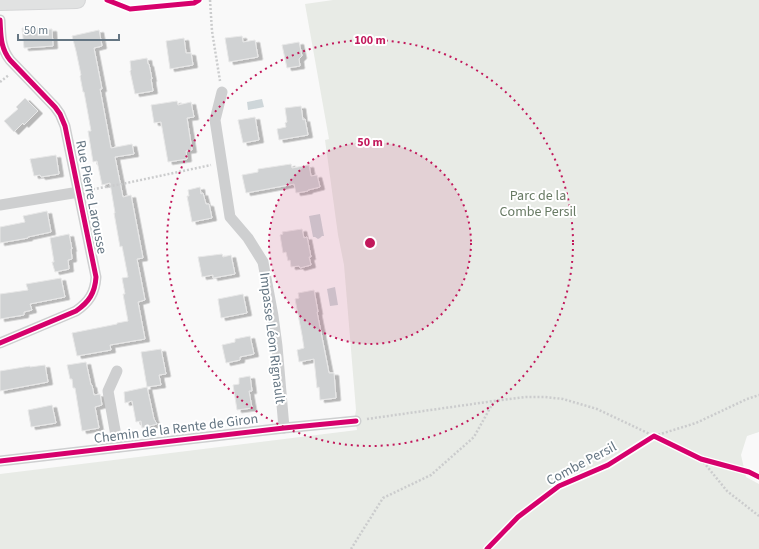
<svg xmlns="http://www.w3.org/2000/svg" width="759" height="549" viewBox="0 0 759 549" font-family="'Source Sans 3',sans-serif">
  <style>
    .green { fill: #e8ebe6 }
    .water { fill: #ced6d9 }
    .building { fill: #d0d2d3; stroke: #e8e8e8; filter: url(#shadow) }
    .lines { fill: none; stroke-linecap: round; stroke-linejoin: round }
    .secondary-casing { stroke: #d5d6d7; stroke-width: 18 }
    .path { stroke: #cbcccd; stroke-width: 2.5; stroke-dasharray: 2 2; stroke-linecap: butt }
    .street { stroke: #cecfd0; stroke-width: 11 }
    .secondary { stroke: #e1e2e2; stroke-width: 16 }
    .cycleway-casing { stroke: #fff; stroke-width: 8 }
    .cycleway { stroke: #d6006c; stroke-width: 5 }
    .ring { fill: none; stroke: #c2185b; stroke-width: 2; stroke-dasharray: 2 4 }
    .labels { text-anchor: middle; stroke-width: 4; stroke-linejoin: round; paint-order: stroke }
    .park-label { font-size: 14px; fill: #687a64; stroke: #fff }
    .street-label { font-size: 14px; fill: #657683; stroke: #fff }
    .centre { fill: #c2185b; stroke: #fff; stroke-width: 2 }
    .ring-label { font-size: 12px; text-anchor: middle; font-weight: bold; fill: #c2185b; stroke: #fff; stroke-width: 4; stroke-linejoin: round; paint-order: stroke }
  </style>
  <defs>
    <filter id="shadow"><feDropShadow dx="4.5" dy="2.5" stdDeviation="0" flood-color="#0004"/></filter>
  </defs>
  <rect width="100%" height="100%" fill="#f9f9f9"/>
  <path class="green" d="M333,0H759V432L747,436L741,455L746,477L759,484V549H0V474L357,430L355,416L356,410L344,265L338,235L325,140L329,139L305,4Z"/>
  <g class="water">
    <path d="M262,99L264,107L248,110L247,102Z"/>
    <path d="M320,214L324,236H322L320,238L318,239L315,237H313L309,216Z"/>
    <path d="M335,287L338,305L330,306L327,289Z"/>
  </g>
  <g class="building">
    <path d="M22,28H38V30L52,29L53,46L24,48Z"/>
    <path d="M99,30L102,46L94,48L102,89H100L111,148L132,144L134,154L115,157L123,197L131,195L143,258L137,259L145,300L138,302L145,339L110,345L111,350L77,356L72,333L117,324V323L128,321L123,294H125L122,278L128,277L122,246L120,247L114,213H115L110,183L102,185L97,161L93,162L88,131H91L88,114L84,92H83L80,76L81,75L76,51L72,36Z"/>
    <path d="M242,36L243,42L255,40L258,57L229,62L225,38Z"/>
    <path d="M184,38L186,53H191L193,65L170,69L166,41Z"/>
    <path d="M299,42L302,56L299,59L300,66L287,68L282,45Z"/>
    <path d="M147,58L148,64H149L152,79H151L153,91L135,94L130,71L131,70L130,61Z"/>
    <path d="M25,98L38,111L24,125L23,123L14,132L4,121L18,109L16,107Z"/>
    <path d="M177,101L178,105L191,102L194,117L187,118L192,150L186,151L187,159L168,162L161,122L154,123L151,105Z"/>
    <path d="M301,106L303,120L305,119L308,135L279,140L277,129L286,127L285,123L287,122L285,108Z"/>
    <path d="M255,117L259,140L243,143L238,120Z"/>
    <path d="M56,155L59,174L41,177L40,175L34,176L30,159Z"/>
    <path d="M291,164L292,168L309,165L311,176L317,175L320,187L308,190V191L296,193L294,184L246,193L242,175L258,172V169Z"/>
    <path d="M200,187L201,194L203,193L206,204H209L212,218L192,222L187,196H189L188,190Z"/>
    <path d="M47,211L51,232L28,237V238L0,243V227L25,222L23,216Z"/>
    <path d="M302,229L304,238L307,237L311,257H309L311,265L300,268L299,266L291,267L290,260L288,261L286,252L283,253L280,235L283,234L282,232Z"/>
    <path d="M69,234L72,249H71L72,259L68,260L69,269L55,272L52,262H54L50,238Z"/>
    <path d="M222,254L223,257L231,255L235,274L213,278V275L202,277L198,257Z"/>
    <path d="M61,278L65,297L30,304L32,310L24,312V315L0,319V294L28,290L26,284Z"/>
    <path d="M314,290L318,312H317L329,373H334L336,398L320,400L319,387L317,388L314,359L299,362L297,350L304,348L302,335L295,299L299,298L298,293Z"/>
    <path d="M243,294L247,313L221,318L218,299Z"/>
    <path d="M250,336L254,354L240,357V360L226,363L222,345L235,342V339Z"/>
    <path d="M161,349L166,374L159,375L161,385L147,387L154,419L157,424L142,428L141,421L136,422L132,401L125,403L124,392L147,387L141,352Z"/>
    <path d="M86,362L91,385H92L94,395L100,394L102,405L95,407L99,428L82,431L75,388H73L72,379H70L67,365Z"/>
    <path d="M45,365L48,382L0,391V371L30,366V367Z"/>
    <path d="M250,376L252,391H249L252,408L237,410L233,385L239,384V378Z"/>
    <path d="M52,405L56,423L31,427L28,410Z"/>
  </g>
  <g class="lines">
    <g class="secondary-casing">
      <path id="secondary" d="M0,2L77,0"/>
    </g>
    <g class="path">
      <path d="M210,0L212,31L220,81"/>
      <path d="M0,82L9,75"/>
      <path d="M89,190L122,184L211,165"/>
      <path d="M367,419L494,401L526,397H545L563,399L597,409L654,436L701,459L749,472L759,477"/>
      <path d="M701,459L727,491L759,516"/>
      <path d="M351,549L383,498L431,475L474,437L494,401"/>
      <path d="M487,549L518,517L559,486L608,465L654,436L696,423L747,399L759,395"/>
    </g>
    <g class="street">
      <path d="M0,20C1,35 0,47 10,60L55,107L60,114L65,126L96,277C95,293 89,302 76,311L0,343"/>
      <path d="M222,92L215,120L230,217L248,238L263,262L273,316L277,346L284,428"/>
      <path d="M0,205L79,192"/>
      <path d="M117,371L108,391L118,447"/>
      <path d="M0,461L284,428L356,421"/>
    </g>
    <use href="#secondary" class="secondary"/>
    <g class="cycleway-casing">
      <g id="cycleway">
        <path d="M107,0L130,9L194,3L199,0"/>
        <path d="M0,20C1,35 0,47 10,60L55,107L60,114L65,126L96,277C95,293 89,302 76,311L0,343"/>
        <path d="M0,461L284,428L356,421"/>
        <path d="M487,549L518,517L559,486L608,465L654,436L701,459L749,472L759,477"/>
      </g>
    </g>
    <use href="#cycleway" class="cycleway"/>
  </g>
  <circle cx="370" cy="243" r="101" fill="#c2185b" fill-opacity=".12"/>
  <g class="ring">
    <circle cx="370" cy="243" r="101"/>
    <circle cx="370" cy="243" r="203"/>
  </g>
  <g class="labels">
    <g class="park-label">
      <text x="538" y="200">Parc de la<tspan x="538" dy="16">Combe Persil</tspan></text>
    </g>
    <g class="street-label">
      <text transform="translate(92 197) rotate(79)" y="5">Rue Pierre Larousse</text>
      <text transform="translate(273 338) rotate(83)" y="5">Impasse Léon Rignault</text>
      <text transform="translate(176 428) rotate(-7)" y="5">Chemin de la Rente de Giron</text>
      <text transform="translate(581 463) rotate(-28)" y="5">Combe Persil</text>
    </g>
  </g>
  <circle cx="370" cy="243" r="6" class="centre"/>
  <g class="ring-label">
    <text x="370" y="44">100 m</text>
    <text x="370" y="146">50 m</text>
  </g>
  <path d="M18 34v6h101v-6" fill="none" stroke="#657683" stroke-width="2"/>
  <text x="24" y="34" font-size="12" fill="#657683" stroke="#ffffff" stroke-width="3" paint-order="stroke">50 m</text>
</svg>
